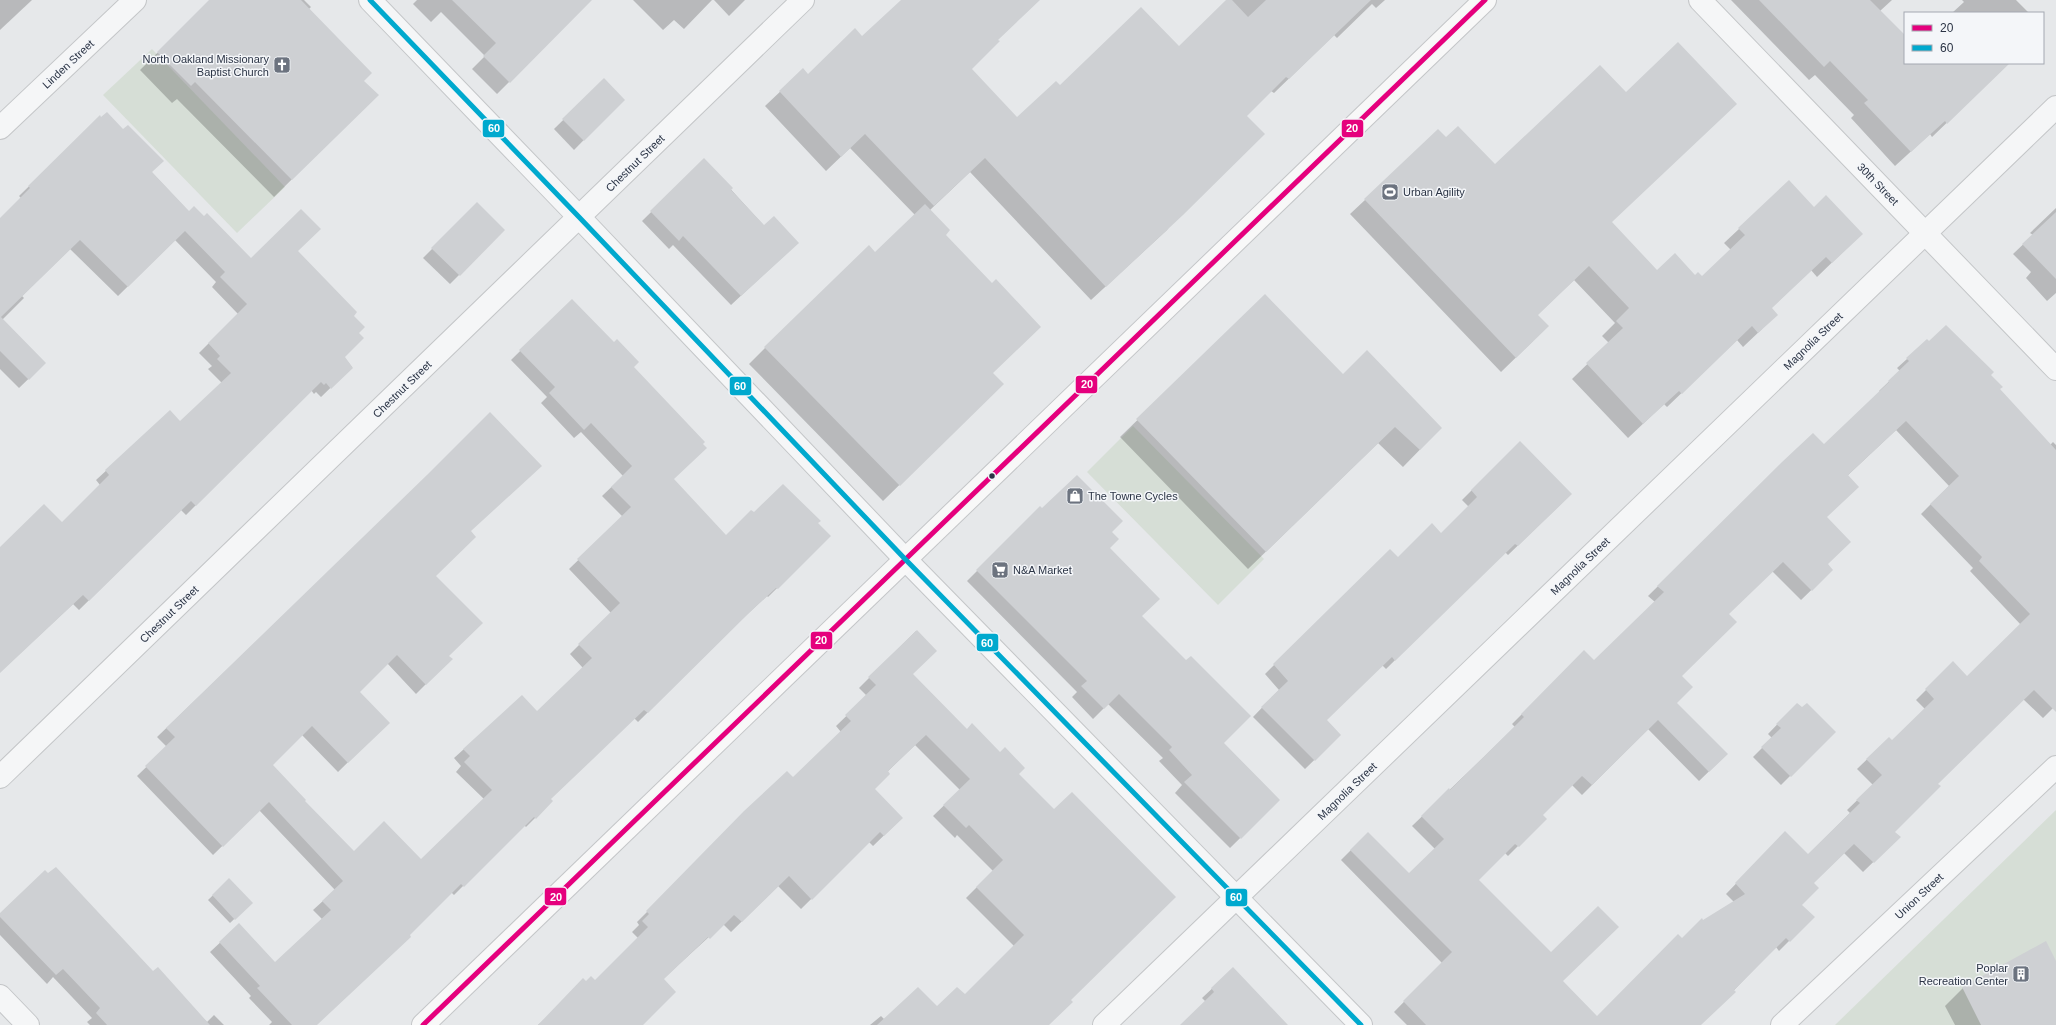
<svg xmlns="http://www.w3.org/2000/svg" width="2056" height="1025" viewBox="0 0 2056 1025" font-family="Arial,sans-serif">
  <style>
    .green { fill: #d6ded6 }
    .shadow { fill: #0003; fill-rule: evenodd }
    .building { fill: #ced0d3; fill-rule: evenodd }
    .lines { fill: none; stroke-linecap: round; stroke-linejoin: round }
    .street-casing { stroke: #c4c6c8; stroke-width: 24 }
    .secondary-casing { stroke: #c4c6c8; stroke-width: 24 }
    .street { stroke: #f5f6f7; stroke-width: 22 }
    .secondary { stroke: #f8f8f8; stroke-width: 22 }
    .bus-1-casing { stroke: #f4f6f9; stroke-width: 8 }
    .bus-2-casing { stroke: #f4f6f9; stroke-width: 8 }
    .bus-1 { stroke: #e5007d; stroke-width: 5 }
    .bus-2 { stroke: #00a9ce; stroke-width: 5 }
    .bus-dot { fill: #2b3445; stroke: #f4f6f9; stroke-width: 1.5 }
    .labels { text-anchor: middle; stroke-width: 3; stroke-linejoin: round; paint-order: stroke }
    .poi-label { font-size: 11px; fill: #2b3445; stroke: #f4f6f9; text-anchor: start }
    .street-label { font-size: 11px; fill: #2b3445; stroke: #f4f6f9 }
    .line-badge { stroke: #f4f6f9; stroke-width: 1.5 }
    .badge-label { font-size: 11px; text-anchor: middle; font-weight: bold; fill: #fff }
  </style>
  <rect width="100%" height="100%" fill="#e6e8ea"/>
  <g class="green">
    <path d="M152,49L285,187L237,233L103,95Z"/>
    <path d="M1133,426L1264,559L1218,605L1087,472Z"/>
    <path d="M2056,810V1025H1835Z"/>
  </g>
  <g class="shadow">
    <path d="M0,0H32L0,30Z"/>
    <path d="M211,0H304L311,7L309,9L363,81L377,95L274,197L177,99L172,103L140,70Z"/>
    <path d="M417,0H591L497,94L472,69L485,56L441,12L431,22L413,4Z"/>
    <path d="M633,0H712L684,29L674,20L663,30Z"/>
    <path d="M714,0H745L729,16Z"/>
    <path d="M903,0H1039L997,40L971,69L1017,119L1060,86L1179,47L1228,0H1385L1376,8L1372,4L1337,38L1334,35L1274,93L1271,91L1246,116L1167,230L1091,300L970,172L930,210L944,235L992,373L986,400L883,501L749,364L765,348L875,253L915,215L850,148L826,171L765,106L803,70L808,76L862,37Z"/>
    <path d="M1731,0H1892L1880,11L1905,36V63H2009L1932,137L1930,134L1895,166L1851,118L1854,115L1815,75L1809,80Z"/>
    <path d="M1962,0H2016L2029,13H1952L1964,2Z"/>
    <path d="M604,80L623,100L574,150L554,129Z"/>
    <path d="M100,117L189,212L251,260L296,251L352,316L358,333L344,357L352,367L321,397L316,392L314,394L311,390L186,515L181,510L79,610L73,604L0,672V549L62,523L100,485L96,480L170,412L180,422L222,383L208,369L212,366L199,353L238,314L212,287L216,282L175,240L118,296L70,249L22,296L24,298L2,320L45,363L19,388L0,369V219L21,198L19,196Z"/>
    <path d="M1446,139L1495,166L1611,222L1657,271L1702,278L1731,250L1724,243L1739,229L1847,248L1817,277L1811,270L1770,309L1762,329L1743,347L1737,340L1667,407L1664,404L1628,438L1572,379L1609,343L1602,336L1615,323L1574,280L1537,315L1533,341L1501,372L1350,214L1365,200Z"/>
    <path d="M704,160L788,252L731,305L673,245L669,249L642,221Z"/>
    <path d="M477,204L504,230L450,284L423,258Z"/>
    <path d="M2056,208V293L2047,301L2026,278L2031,272L2013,254L2033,235L2030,233Z"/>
    <path d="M1265,296L1343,375L1441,428L1403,467L1378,443L1248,569L1120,437Z"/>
    <path d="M572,300L632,367L673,480L726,536L754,514L817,523L830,536L768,597L767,596L740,621L638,722L634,718L550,799L543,810L526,827L524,825L454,895L451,892L316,1025H269L272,1022L249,998L251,996L210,952L239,925L275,963L322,919L313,910L335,890L259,810L213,855L137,776L167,747L157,737L427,477L470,532L435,576L448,656L451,659L416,694L387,663L358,692L388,723L338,772L302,735L272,765L304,801L354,853L421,860L484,799L456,772L461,766L454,758L464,749L537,712L583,668L570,654L611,613L569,569L623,517L602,496L623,476L581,432L574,438L541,403L547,397L511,360Z"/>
    <path d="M1907,359L1990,375L1999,389L2050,445L2053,442L2056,445V705L2043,718L2023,699L1937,784L1894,832L1899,837L1863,872L1844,853L1813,883L1801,905L1813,917L1779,951L1776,947L1700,1025H1407L1394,1012L1442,963L1341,860L1368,833L1409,875L1435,849L1412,826L1515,727L1512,724L1584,652L1594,662L1655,602L1648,596L1783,463L1824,446L1880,392L1879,391L1900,371L1897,368ZM1896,430L1949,486L1921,514L1973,568L1970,571L2021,625L1967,677L1953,663L1916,700L1925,709L1892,742L1889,738L1857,769L1873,785L1847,810L1850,813L1808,855L1785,833L1726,894L1734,902L1703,921L1682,939L1597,1017L1561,982L1478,880L1505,853L1508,856L1545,819L1541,815L1572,785L1582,795L1648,729L1699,781L1727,754L1676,703L1680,676L1728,614L1772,571L1801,600L1832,570L1827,565L1826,517L1847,476Z"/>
    <path d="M1520,442L1562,503L1508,555L1505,552L1386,669L1382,665L1326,720L1340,735L1305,769L1253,717L1279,690L1265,674L1390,551L1398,558L1441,534L1469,507L1462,500Z"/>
    <path d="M1040,508L1111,532L1109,548L1141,616L1223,743L1279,800L1230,848L1175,793L1182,785L1159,761L1163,758L1108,704L1093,719L1072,697L1077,692L967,581Z"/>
    <path d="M916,631L912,674L967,730L1018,774L1041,1025H870L881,1016L885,1020L936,1008L965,995L1014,946L966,898L993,871L957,835L955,838L933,816L960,790L915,745L887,772L873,789L902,818L873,846L869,842L801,909L778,886L731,932L723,924L663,979L642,1025H538L586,982L595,981L638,938L632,932L639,925L637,922L679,880L793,779L841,732L836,726L867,696L859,688Z"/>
    <path d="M1797,704L1834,732L1781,785L1753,757L1772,738L1768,734Z"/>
    <path d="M229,880L251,903L230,923L208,900Z"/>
    <path d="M0,915L153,972L207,1022L214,1015L224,1025H90L87,1022L92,1018L53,977L47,984L0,935Z"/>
    <path d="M2056,963V1025H1955L1945,1006L1963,988Z"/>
    <path d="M1233,969L1287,1025H1182L1206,1002L1202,998Z"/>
  </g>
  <g class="building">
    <path d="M209,0H301L372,73L364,81L379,95L292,180L195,82L191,86L157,52Z"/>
    <path d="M452,0H592L510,83L483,56L496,43Z"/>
    <path d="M901,0H1040L998,40L1000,41L972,69L1017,117L1056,81L1060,85L1141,7L1179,46L1226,0H1232L1248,17L1266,0H1371L1289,79L1286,77L1247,116L1265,134L1183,215L1106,287L985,158L934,206L865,134L841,157L779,91L803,68L808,74L855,28L862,36Z"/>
    <path d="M1759,0H1870L1905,35V63H2010L1947,124L1945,121L1911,152L1864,103L1868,100L1830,61L1824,67Z"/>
    <path d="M1678,42L1737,104L1612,222L1657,270L1675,253L1695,275L1698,272L1702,276L1745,235L1738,228L1789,180L1814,207L1826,195L1863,234L1832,263L1826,257L1772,308L1778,315L1758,333L1752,326L1682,394L1679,391L1643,424L1586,363L1623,328L1616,321L1629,308L1589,266L1538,315L1549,326L1516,358L1364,199L1438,129L1446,137L1458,126L1495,164L1600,65L1626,92Z"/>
    <path d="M604,78L625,100L584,141L562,119Z"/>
    <path d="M107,112L123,129L128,125L164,161L152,172L189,211L194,206L204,216L207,213L251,258L301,209L321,229L298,251L357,312L354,316L365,327L359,333L364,338L345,357L353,368L331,389L326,383L324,385L321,382L196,506L191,501L89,601L83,595L0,673V547L44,504L62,522L109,475L105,470L170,410L180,421L231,373L217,359L220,356L208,343L247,304L220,277L225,272L185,231L128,287L80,240L1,317L46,363L29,380L0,351V218L30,188L28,186L100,115L101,117Z"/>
    <path d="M704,158L733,188L731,190L764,225L774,216L799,243L741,296L683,236L679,241L650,211Z"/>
    <path d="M477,202L505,230L460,276L431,248Z"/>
    <path d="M925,204L950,230L946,235L992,283L996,279L1041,327L993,373L1004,384L900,486L764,347L869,245L875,252Z"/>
    <path d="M2056,212V279L2022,244Z"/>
    <path d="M1265,294L1343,374L1367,350L1442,428L1420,450L1395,427L1266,552L1136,419Z"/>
    <path d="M572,299L614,342L617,339L639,362L634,367L705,442L703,444L707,448L674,479L726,535L751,510L754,512L783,484L821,521L818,523L831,536L778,589L776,588L750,612L648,713L644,710L593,759L551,799L553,801L536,819L534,817L464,887L461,884L410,935L411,937L317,1025H292L257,988L260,986L219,942L239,923L275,962L331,910L322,901L343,881L269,802L223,847L145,766L175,737L166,728L428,474L490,412L542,466L471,531L476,537L436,576L483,623L449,656L453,659L426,685L397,655L360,692L390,723L348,763L312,726L273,765L306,800L305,801L354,851L384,821L421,859L492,790L464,762L470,756L463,749L522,695L537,711L592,658L578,644L620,603L577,559L631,507L611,487L632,466L591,423L584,430L549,393L555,387L519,350Z"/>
    <path d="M1946,325L1994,372L1991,375L2003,387L2000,389L2056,450V712L2034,690L1938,784L1941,786L1895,832L1901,837L1874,863L1854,844L1814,883L1819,888L1802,905L1815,917L1790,942L1786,938L1734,990L1736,992L1701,1025H1426L1403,1001L1452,952L1350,850L1368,832L1409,873L1444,839L1421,816L1449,788L1450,790L1524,717L1521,714L1584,650L1594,660L1664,592L1657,586L1782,462L1813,433L1824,444L1889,382L1888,381L1909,361L1906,358L1927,339L1929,341ZM1906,421L1959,476L1930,504L1982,557L1979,561L2030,614L1967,676L1953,661L1925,689L1934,699L1892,740L1889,737L1866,759L1882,775L1856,800L1860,803L1808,854L1785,831L1735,883L1745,894L1703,920L1702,918L1682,938L1678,934L1597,1016L1563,981L1619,927L1598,906L1551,952L1479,880L1515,844L1519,847L1547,819L1543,815L1582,776L1592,785L1658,720L1709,772L1728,754L1677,703L1693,687L1682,676L1737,622L1729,614L1783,562L1812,591L1833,570L1828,564L1851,542L1827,517L1859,487L1848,475Z"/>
    <path d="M1520,441L1572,494L1518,546L1515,544L1395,661L1392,657L1327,720L1341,735L1315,761L1261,707L1288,681L1273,664L1390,549L1398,557L1432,523L1441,533L1477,497L1471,490Z"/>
    <path d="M1077,475L1123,521L1112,532L1119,539L1110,548L1160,599L1142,616L1186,660L1191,656L1251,716L1224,743L1280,800L1241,839L1184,782L1192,775L1169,750L1172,747L1119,694L1104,709L1081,686L1087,681L976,570L1040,506L1042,508Z"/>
    <path d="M917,630L937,651L913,674L967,729L972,723L1000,752L1005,747L1025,768L1019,774L1054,809L1072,792L1176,897L1071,1000L1073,1002L1049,1025H877L918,987L937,1006L957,987L965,994L1024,935L976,887L1003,860L969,825L966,828L943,805L970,779L926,735L888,771L890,774L875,789L903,818L884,836L880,832L812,900L789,876L742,922L734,915L710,939L708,937L664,979L676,992L643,1025H538L583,978L586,981L591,976L595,980L648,927L642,921L649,914L646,911L744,811L787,771L793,777L851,721L845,715L876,685L868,677Z"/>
    <path d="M1797,703L1802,707L1807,703L1836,732L1791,777L1761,747L1781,728L1776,724Z"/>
    <path d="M56,867L153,971L158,967L210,1025H107L96,1013L100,1008L63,969L56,975L0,917V913L45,870L48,873Z"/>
    <path d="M229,878L253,903L235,920L212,895Z"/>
    <path d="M2046,941L2056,961V1025H1981L1962,987Z"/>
    <path d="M1233,967L1268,1004L1288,1025H1180L1214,992L1211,988Z"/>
  </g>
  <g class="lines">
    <g class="street-casing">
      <g id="street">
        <path d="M370,0L579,217L905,559L1361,1025"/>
        <path d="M1700,0L2056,369"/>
        <path d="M0,128L135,0"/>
        <path d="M0,777L803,0"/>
        <path d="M0,996L28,1025"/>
        <path d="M1104,1025L2056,107"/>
        <path d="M1782,1025L2056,767"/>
      </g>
    </g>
    <g class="secondary-casing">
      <path id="secondary" d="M423,1025L1485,0"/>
    </g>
    <use href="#street" class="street"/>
    <use href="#secondary" class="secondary"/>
    <g class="bus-1-casing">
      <path id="bus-1" d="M423,1025L1485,0"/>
    </g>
    <g class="bus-2-casing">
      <path id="bus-2" d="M370,0L579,217L905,559L1361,1025"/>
    </g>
    <use href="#bus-1" class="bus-1"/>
    <use href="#bus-2" class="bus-2"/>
  </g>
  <defs>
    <g id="church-square" transform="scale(0.9)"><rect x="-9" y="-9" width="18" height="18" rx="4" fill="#6c737f" stroke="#f4f6f9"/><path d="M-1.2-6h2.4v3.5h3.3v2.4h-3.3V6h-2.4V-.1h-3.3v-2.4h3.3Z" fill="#fff"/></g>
    <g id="stadium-square" transform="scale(0.9)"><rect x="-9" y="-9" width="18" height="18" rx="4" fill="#6c737f" stroke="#f4f6f9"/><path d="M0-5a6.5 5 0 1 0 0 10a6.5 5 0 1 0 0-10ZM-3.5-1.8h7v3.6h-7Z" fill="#fff"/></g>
    <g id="shop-square" transform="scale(0.9)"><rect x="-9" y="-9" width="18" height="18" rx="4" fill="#6c737f" stroke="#f4f6f9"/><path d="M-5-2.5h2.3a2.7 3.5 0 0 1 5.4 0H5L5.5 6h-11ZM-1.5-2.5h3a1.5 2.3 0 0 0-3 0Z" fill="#fff"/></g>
    <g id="supermarket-square" transform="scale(0.9)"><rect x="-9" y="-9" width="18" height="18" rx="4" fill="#6c737f" stroke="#f4f6f9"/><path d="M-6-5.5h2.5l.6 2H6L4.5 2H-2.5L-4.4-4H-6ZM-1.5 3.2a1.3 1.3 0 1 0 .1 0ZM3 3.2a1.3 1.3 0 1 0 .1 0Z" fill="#fff"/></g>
    <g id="building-square" transform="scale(0.9)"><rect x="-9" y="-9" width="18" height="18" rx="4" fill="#6c737f" stroke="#f4f6f9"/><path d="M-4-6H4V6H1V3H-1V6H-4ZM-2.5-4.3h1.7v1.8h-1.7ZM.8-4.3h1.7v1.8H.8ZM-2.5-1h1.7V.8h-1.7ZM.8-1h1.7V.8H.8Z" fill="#fff"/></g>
  </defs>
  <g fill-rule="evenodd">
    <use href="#church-square" x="282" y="65"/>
    <use href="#stadium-square" x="1390" y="192"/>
    <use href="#shop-square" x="1075" y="496"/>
    <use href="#supermarket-square" x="1000" y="570"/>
    <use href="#building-square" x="2021" y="974"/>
  </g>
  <circle class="bus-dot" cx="992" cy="476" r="3.5"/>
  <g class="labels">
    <g class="poi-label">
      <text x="269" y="63" text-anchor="end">North Oakland Missionary<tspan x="269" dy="13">Baptist Church</tspan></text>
      <text x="1403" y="196">Urban Agility</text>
      <text x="1088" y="500">The Towne Cycles</text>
      <text x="1013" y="574">N&amp;A Market</text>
      <text x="2008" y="972" text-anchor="end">Poplar<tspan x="2008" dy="13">Recreation Center</tspan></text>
    </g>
    <g class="street-label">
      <text transform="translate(68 64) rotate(-43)" y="4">Linden Street</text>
      <text transform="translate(635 163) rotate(-44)" y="4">Chestnut Street</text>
      <text transform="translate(1878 184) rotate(46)" y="4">30th Street</text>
      <text transform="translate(1813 341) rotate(-44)" y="4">Magnolia Street</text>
      <text transform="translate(402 389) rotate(-44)" y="4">Chestnut Street</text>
      <text transform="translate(1580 566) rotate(-44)" y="4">Magnolia Street</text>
      <text transform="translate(169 614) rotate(-44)" y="4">Chestnut Street</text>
      <text transform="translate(1347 791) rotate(-44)" y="4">Magnolia Street</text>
      <text transform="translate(1919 896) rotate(-43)" y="4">Union Street</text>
    </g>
  </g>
  <g class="line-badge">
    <rect x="1341" y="119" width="23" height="19" rx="4" fill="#e5007d"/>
    <rect x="482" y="119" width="23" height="19" rx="4" fill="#00a9ce"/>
    <rect x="1075" y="375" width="23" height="19" rx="4" fill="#e5007d"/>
    <rect x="729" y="376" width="23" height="20" rx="4" fill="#00a9ce"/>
    <rect x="810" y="631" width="23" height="19" rx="4" fill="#e5007d"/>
    <rect x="976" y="633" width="23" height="19" rx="4" fill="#00a9ce"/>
    <rect x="544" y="887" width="23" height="19" rx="4" fill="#e5007d"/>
    <rect x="1225" y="888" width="23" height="19" rx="4" fill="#00a9ce"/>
  </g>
  <g class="badge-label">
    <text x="1352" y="132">20</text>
    <text x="494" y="132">60</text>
    <text x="1087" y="388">20</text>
    <text x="740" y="390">60</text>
    <text x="821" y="644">20</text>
    <text x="987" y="647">60</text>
    <text x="556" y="901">20</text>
    <text x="1236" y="901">60</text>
  </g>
  <rect x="1904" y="12" width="140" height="52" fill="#f4f6f9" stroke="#a4a8b1"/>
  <rect x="1912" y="25" width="20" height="6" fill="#e5007d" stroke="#a4a8b1"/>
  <text x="1940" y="32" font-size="12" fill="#2b3445">20</text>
  <rect x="1912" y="45" width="20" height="6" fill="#00a9ce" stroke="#a4a8b1"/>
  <text x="1940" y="52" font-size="12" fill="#2b3445">60</text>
</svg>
